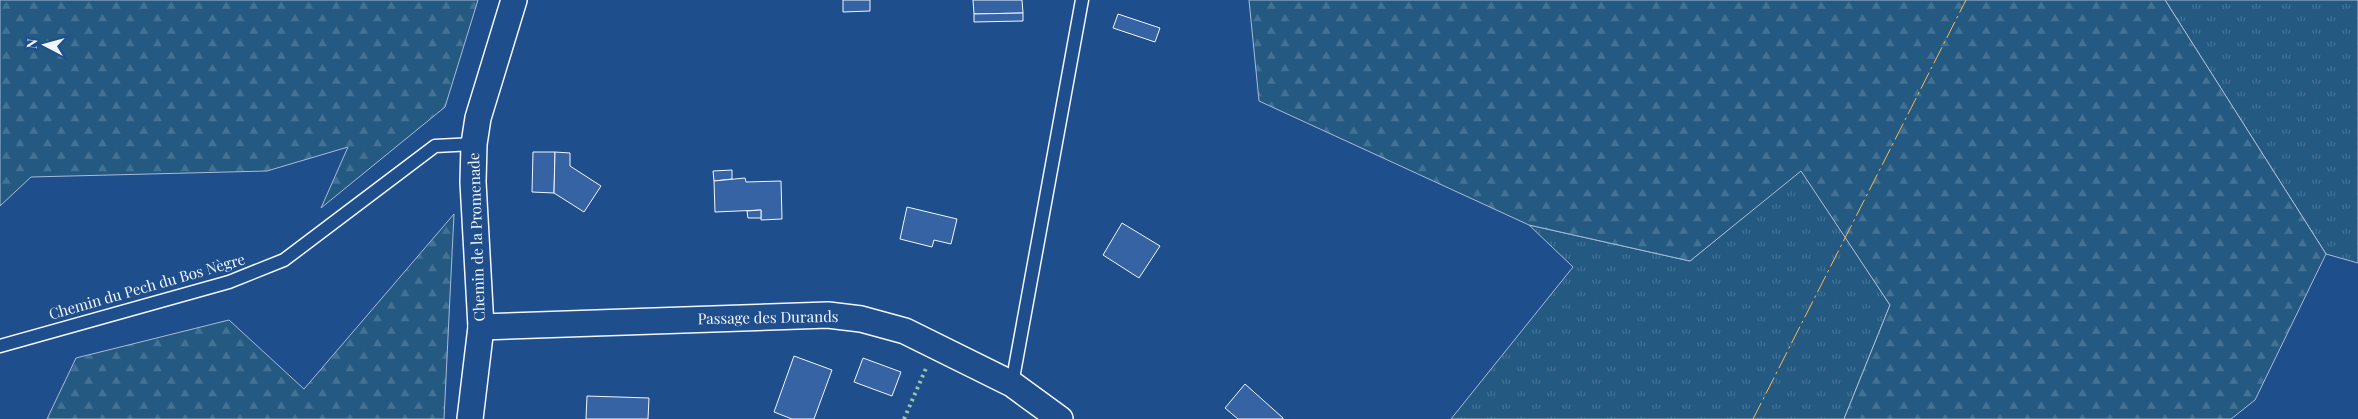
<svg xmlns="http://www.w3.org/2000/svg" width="2358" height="419" viewBox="0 0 2358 419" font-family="'Playfair Display',serif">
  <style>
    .grass { fill: url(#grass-tufts); stroke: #a8bbd7 }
    .forest { fill: url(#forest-firs); stroke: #a8bbd7 }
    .building { fill: #3563a3; stroke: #f2f6ff }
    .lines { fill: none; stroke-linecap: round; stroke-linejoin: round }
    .service-casing { stroke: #f2f6ff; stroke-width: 15 }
    .minor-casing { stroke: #f2f6ff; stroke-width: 28 }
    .service { stroke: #1f4e8c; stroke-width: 12 }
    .minor { stroke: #1f4e8c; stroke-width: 25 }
    .hedge { stroke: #97c8a6; stroke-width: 4; stroke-dasharray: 2.5 4; stroke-linecap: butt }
    .power { stroke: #ffb74d; stroke-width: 1; stroke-dasharray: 18 4 2.5 4; stroke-linecap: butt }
    .labels { text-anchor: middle; stroke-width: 4; stroke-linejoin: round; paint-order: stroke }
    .street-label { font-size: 15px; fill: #f2f6ff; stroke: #1f4e8c }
  </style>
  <defs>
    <pattern id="grass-tufts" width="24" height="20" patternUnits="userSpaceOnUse" patternTransform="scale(1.25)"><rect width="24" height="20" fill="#245a82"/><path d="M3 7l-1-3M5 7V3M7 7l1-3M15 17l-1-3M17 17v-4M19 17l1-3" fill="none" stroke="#447295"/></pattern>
    <pattern id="forest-firs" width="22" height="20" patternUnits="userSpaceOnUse" patternTransform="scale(1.25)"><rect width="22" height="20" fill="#245a82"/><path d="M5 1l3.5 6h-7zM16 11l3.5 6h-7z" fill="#447295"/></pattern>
  </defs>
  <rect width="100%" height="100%" fill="#1f4e8c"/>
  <g class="grass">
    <path d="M2165,0H2358V263L2326,254Z"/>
    <path d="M1801,170L1890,305L1844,419H1451L1573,267L1529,225L1690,261Z"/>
  </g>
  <g class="forest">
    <path d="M0,0H478L445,107L321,208L348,147L267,171L31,177L0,206Z"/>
    <path d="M1249,0H2165L2326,254L2255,400L2231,419H1844L1890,305L1801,171L1690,261L1529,225L1259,101Z"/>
    <path d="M454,214L444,419H47L76,358L229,320L304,389Z"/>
  </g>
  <g class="building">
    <path d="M843,0H870V11L843,12Z"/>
    <path d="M973,0H1022L1023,13L974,14Z"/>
    <path d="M1023,13V21L974,22V14Z"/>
    <path d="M1118,14L1160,28L1155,42L1113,28Z"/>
    <path d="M533,152H555L554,193L532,192Z"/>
    <path d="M555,152L570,153V166L601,186L584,212L554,193Z"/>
    <path d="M732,170V179L714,181L713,171Z"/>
    <path d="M745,178L746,182L781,181L782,219L761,220V210L715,212L714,181Z"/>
    <path d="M907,207L957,219L951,244L934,240L932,247L900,239Z"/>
    <path d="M761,210V218H748L747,211Z"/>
    <path d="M1122,223L1160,246L1139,278L1103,255Z"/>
    <path d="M794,356L832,370L814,419H792L774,412Z"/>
    <path d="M863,358L901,372L892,396L854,382Z"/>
    <path d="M1245,384L1283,418V419H1238L1225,408Z"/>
    <path d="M587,396L649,398L648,419H586Z"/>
  </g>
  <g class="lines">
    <g class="service-casing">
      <g id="service">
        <path d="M0,346L229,282L284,260L435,146L474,144"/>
        <path d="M1012,384L1082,0"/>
      </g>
    </g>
    <g class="minor-casing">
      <g id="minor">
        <path d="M481,327L828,315L861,319L905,331L1012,384L1060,419"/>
        <path d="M470,419L481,327L473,182L474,144L478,118L514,0"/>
      </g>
    </g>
    <use href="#service" class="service"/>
    <use href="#minor" class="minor"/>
    <path class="hedge" d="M904,419L927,366"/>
    <path class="power" d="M1753,419L1966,0"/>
  </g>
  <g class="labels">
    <g class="street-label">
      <text transform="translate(477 237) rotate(-92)" y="5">Chemin de la Promenade</text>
      <text transform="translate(147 287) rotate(-16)" y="5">Chemin du Pech du Bos Nègre</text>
      <text transform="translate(768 318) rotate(-1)" y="5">Passage des Durands</text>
    </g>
  </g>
  <g transform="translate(45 45) rotate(276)" stroke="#1f4e8c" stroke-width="4" paint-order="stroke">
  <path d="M0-4L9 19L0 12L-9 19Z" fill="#f2f6ff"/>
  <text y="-8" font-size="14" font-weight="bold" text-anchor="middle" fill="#f2f6ff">N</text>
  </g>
</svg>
